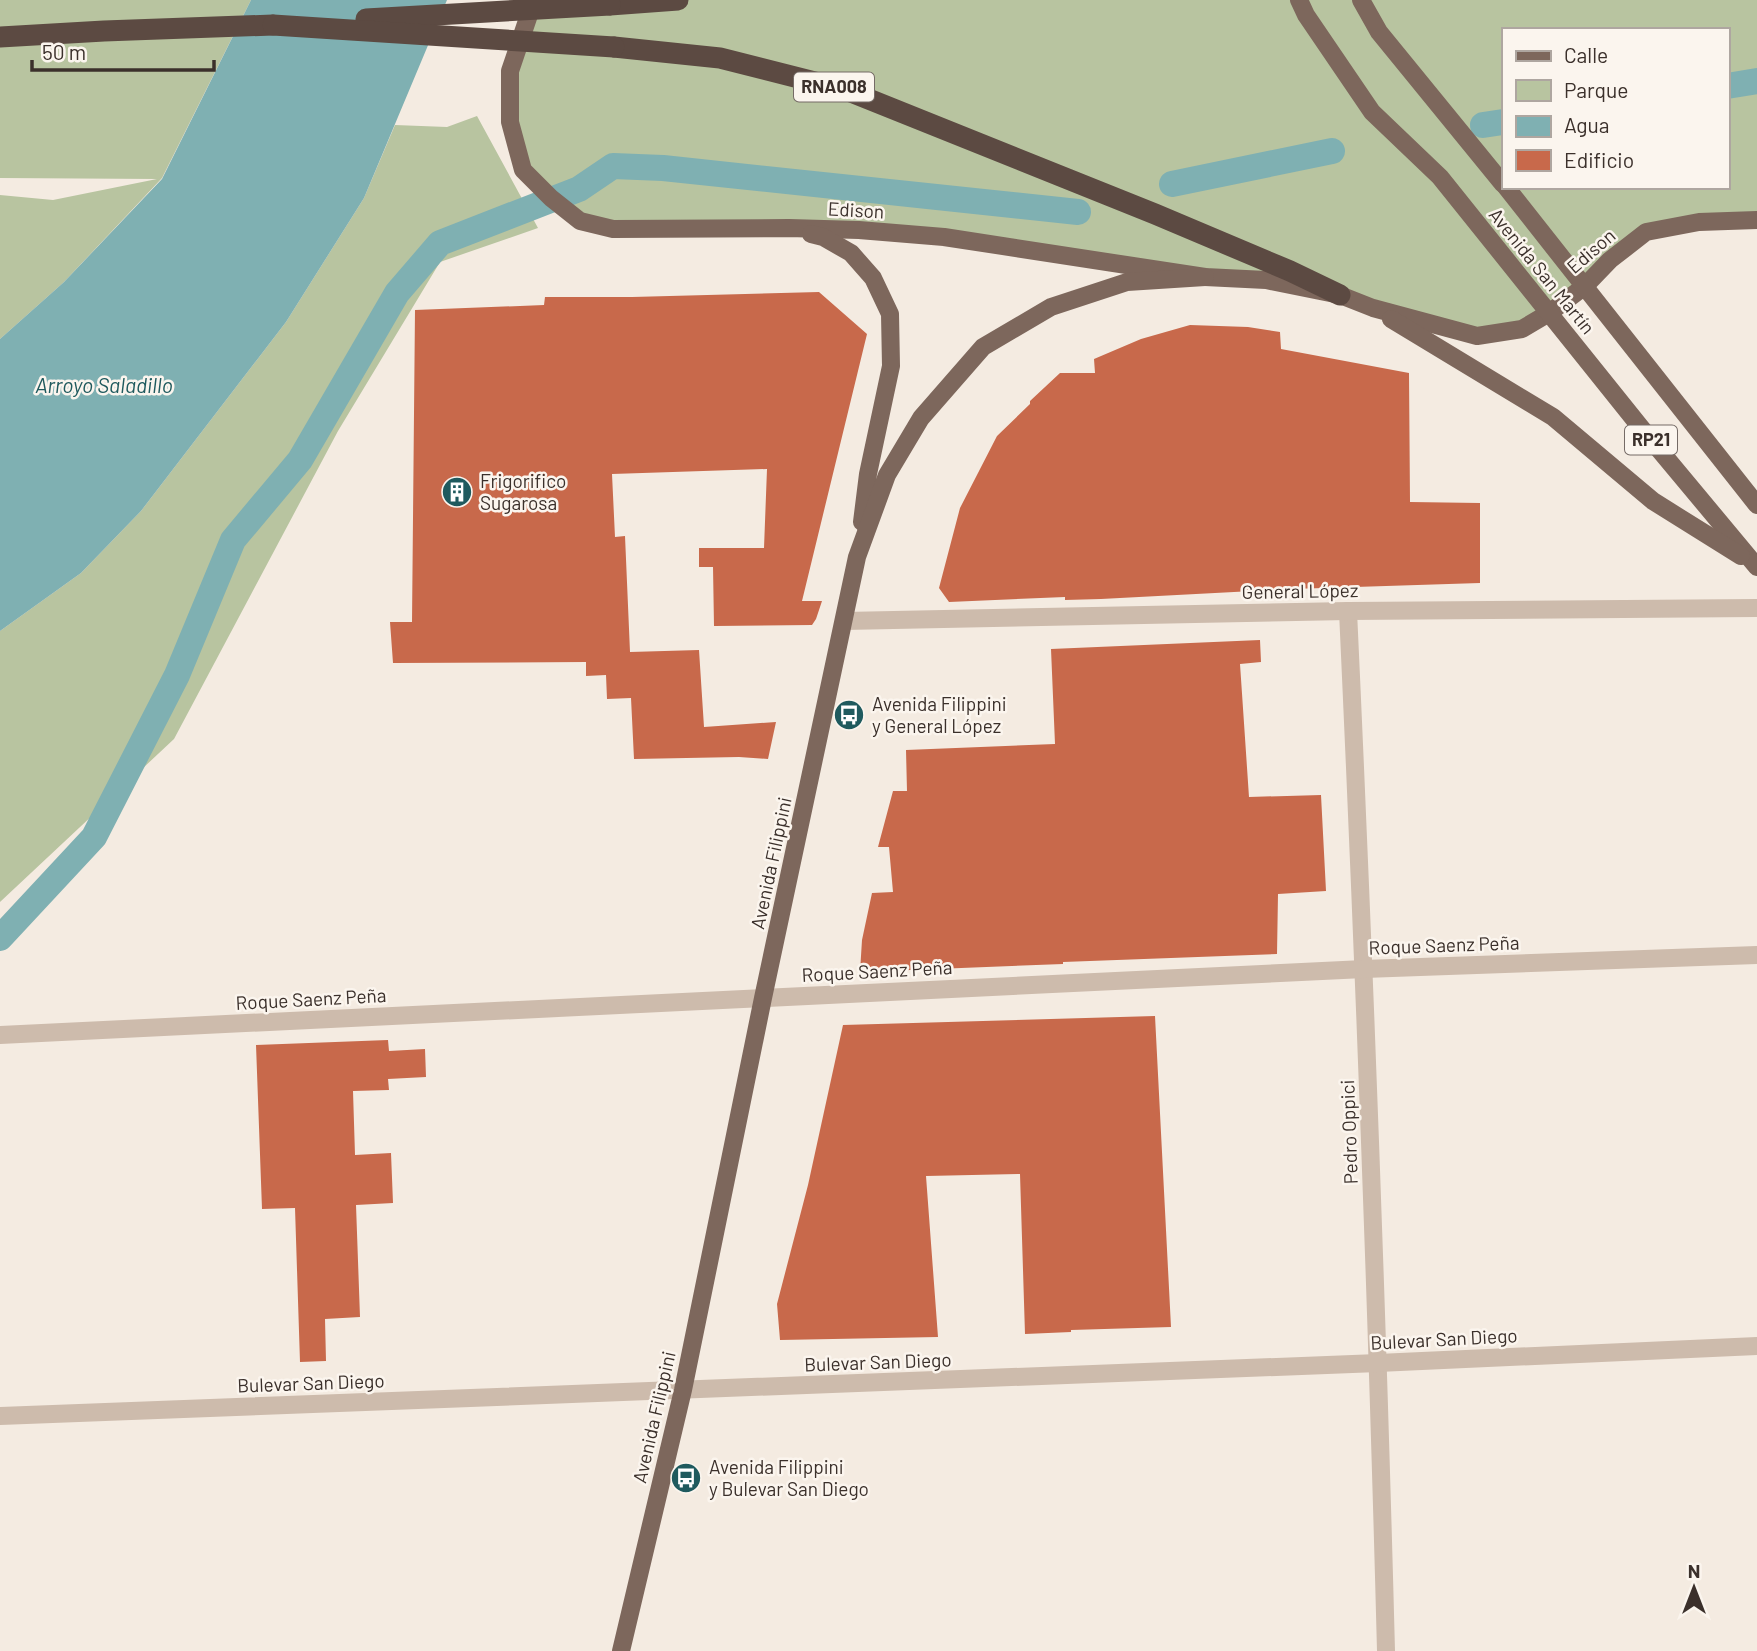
<svg xmlns="http://www.w3.org/2000/svg" width="1757" height="1651" viewBox="0 0 1757 1651" font-family="Barlow,sans-serif">
  <style>
    .green { fill: #b8c4a0; fill-rule: evenodd }
    .water { fill: #7fb0b2 }
    .lines { fill: none; stroke-linecap: round; stroke-linejoin: round }
    .canal { stroke: #7fb0b2; stroke-width: 26 }
    .building { fill: #c8694b }
    .minor { stroke: #cdbbac; stroke-width: 18 }
    .major { stroke: #7d675c; stroke-width: 18 }
    .highway { stroke: #5c4a42; stroke-width: 21 }
    .highway-bridge { stroke: #5c4a42; stroke-width: 21 }
    .labels { text-anchor: middle; stroke-width: 5; stroke-linejoin: round; paint-order: stroke }
    .shield { fill: #fbf5ee; stroke: #756b66; stroke-width: 2 }
    .shield-label { font-size: 18px; font-weight: bold; fill: #3b302b }
    .street-label { font-size: 19px; fill: #3b302b; stroke: #fbf5ee }
    .poi-label { font-size: 19px; fill: #3b302b; stroke: #fbf5ee; text-anchor: start }
    .water-label { font-size: 21px; font-style: italic; fill: #1f5a5e; stroke: #fbf5ee }
  </style>
  <rect width="100%" height="100%" fill="#f4ebe1"/>
  <g class="green">
    <path d="M0,0H251L162,178L64,282L0,339V195L53,200L157,179L0,178Z"/>
    <path d="M534,0H1757V220L1646,232L1549,313L1477,336L1340,295L944,237L580,221L523,170L510,71ZM1503,30H1727V187H1503Z"/>
    <path d="M477,116L538,228L440,262L338,431L174,739L0,902V631L81,573L141,511L286,322L364,198L395,125L447,127Z"/>
  </g>
  <path class="water" d="M251,0H447L364,198L286,322L141,511L81,573L0,631V339L64,282L162,179Z"/>
  <g class="lines">
    <g class="canal">
      <path d="M1727,86L1757,81"/>
      <path d="M1483,125L1503,122"/>
      <path d="M1172,184L1332,151"/>
      <path d="M0,938L94,837L177,675L233,540L300,460L397,293L440,243L579,189L613,166L663,168L1078,212"/>
    </g>
  </g>
  <g class="building">
    <path d="M819,292L867,334L802,601H822L816,619L812,625L714,626L713,567H699V548H764L767,469L612,474L615,537L625,536L630,652L699,650L704,727L776,722L768,759L739,757L634,759L631,698L607,699L606,675L586,676V662L393,663L390,622H412L415,310L544,305L545,297H632Z"/>
    <path d="M1190,325L1248,327L1280,332L1281,349L1409,373L1410,502L1480,503V583L1292,589L1101,599L1065,600V597L949,602L939,588L960,508L997,436L1030,404V401L1060,373H1095L1094,359L1141,339Z"/>
    <path d="M1260,640L1261,662L1240,664L1249,797L1321,795L1326,891L1278,894L1277,954L1063,962V964L860,972L862,940L872,893L893,892L889,847H878L893,791H907L906,750L1055,744L1051,649Z"/>
    <path d="M1155,1016L1171,1327L1071,1330V1332L1025,1334L1020,1174L926,1176L938,1337L780,1340L777,1304L808,1185L843,1025Z"/>
    <path d="M388,1040L389,1051L425,1049L426,1077L388,1079L389,1090L353,1091L355,1155L391,1153L393,1203L356,1205L360,1317L325,1319L326,1361L300,1362L295,1208L262,1209L256,1045Z"/>
  </g>
  <g class="lines">
    <g class="minor">
      <path d="M1348,611C1364,958 1377,1304 1386,1651"/>
      <path d="M844,621L1348,611L1757,608"/>
      <path d="M0,1035L1364,969L1757,955"/>
      <path d="M0,1416L1378,1363L1757,1346"/>
    </g>
    <g class="major">
      <path d="M534,0L510,71V122L523,170L551,198L580,221L613,229L789,228L859,230L944,237L1205,277L1266,280L1340,295L1373,308L1477,336L1522,329L1549,313L1585,286L1610,260L1646,232L1699,222L1757,220"/>
      <path d="M1299,0L1306,15L1372,112L1440,177L1642,429L1757,567"/>
      <path d="M1361,0L1379,32L1503,184"/>
      <path d="M1506,187L1757,505"/>
      <path d="M811,234L823,237L851,253L873,278L890,314L891,366L868,474L862,522"/>
      <path d="M1391,319L1553,417L1653,501L1741,556"/>
      <path d="M621,1651L683,1390L763,998L857,557L887,475L921,418L983,347L1051,307L1127,282L1205,277"/>
    </g>
    <g class="highway">
      <path d="M610,5L678,0"/>
      <path d="M0,37L104,31L273,25"/>
      <path d="M614,47L720,58L846,90L1155,214L1290,271L1340,295"/>
    </g>
    <g class="highway-bridge">
      <path d="M366,19L610,5"/>
      <path d="M273,25L614,47"/>
    </g>
  </g>
  <defs>
    <g id="building-disc" transform="scale(1.575)"><circle r="9.5" fill="#1f5a5e" stroke="#fbf5ee"/><path d="M-4-6H4V6H1V3H-1V6H-4ZM-2.5-4.3h1.7v1.8h-1.7ZM.8-4.3h1.7v1.8H.8ZM-2.5-1h1.7V.8h-1.7ZM.8-1h1.7V.8H.8Z" fill="#fff"/></g>
    <g id="bus-disc" transform="scale(1.575)"><circle r="9.5" fill="#1f5a5e" stroke="#fbf5ee"/><path d="M-5-6H5V4H4V6H2V4H-2V6H-4V4H-5ZM-3.5-4V0h7V-4ZM-3.5 1.2v1.5H-2V1.2ZM2 1.2v1.5H3.5V1.2Z" fill="#fff"/></g>
  </defs>
  <g fill-rule="evenodd">
    <use href="#building-disc" x="457" y="492"/>
    <use href="#bus-disc" x="849" y="715"/>
    <use href="#bus-disc" x="686" y="1478"/>
  </g>
  <g class="labels">
    <g class="shield">
      <rect x="794" y="72.5" width="80" height="29" rx="5"/>
      <rect x="1625" y="425.5" width="52" height="29" rx="5"/>
    </g>
    <g class="shield-label">
      <text x="834" y="93">RNA008</text>
      <text x="1651" y="446">RP21</text>
    </g>
    <g class="street-label">
      <text transform="translate(856 210) rotate(3)" y="7">Edison</text>
      <text transform="translate(1591 251) rotate(-41)" y="7">Edison</text>
      <text transform="translate(1542 271) rotate(51)" y="7">Avenida San Martín</text>
      <text transform="translate(1300 591) rotate(-1)" y="7">General López</text>
      <text transform="translate(771 863) rotate(-78)" y="7">Avenida Filippini</text>
      <text transform="translate(1444 945) rotate(-2)" y="7">Roque Saenz Peña</text>
      <text transform="translate(877 971) rotate(-3)" y="7">Roque Saenz Peña</text>
      <text transform="translate(311 999) rotate(-3)" y="7">Roque Saenz Peña</text>
      <text transform="translate(1349 1132) rotate(-92)" y="7">Pedro Oppici</text>
      <text transform="translate(1444 1339) rotate(-3)" y="7">Bulevar San Diego</text>
      <text transform="translate(878 1362) rotate(-2)" y="7">Bulevar San Diego</text>
      <text transform="translate(311 1383) rotate(-2)" y="7">Bulevar San Diego</text>
      <text transform="translate(654 1417) rotate(-77)" y="7">Avenida Filippini</text>
    </g>
    <g class="poi-label">
      <text x="480" y="488">Frigorifico<tspan x="480" dy="22">Sugarosa</tspan></text>
      <text x="872" y="711">Avenida Filippini<tspan x="872" dy="22">y General López</tspan></text>
      <text x="709" y="1474">Avenida Filippini<tspan x="709" dy="22">y Bulevar San Diego</tspan></text>
    </g>
    <g class="water-label">
      <text x="104" y="393">Arroyo Saladillo</text>
    </g>
  </g>
  <rect x="1502" y="28" width="228" height="161" fill="#fbf5ee" stroke="#aea6a0" stroke-width="2"/>
  <rect x="1516" y="51" width="35" height="10" fill="#7d675c" stroke="#aea6a0" stroke-width="2"/>
  <text x="1564" y="63" font-size="21" fill="#3b302b">Calle</text>
  <rect x="1516" y="80" width="35" height="21" fill="#b8c4a0" stroke="#aea6a0" stroke-width="2"/>
  <text x="1564" y="98" font-size="21" fill="#3b302b">Parque</text>
  <rect x="1516" y="116" width="35" height="21" fill="#7fb0b2" stroke="#aea6a0" stroke-width="2"/>
  <text x="1564" y="133" font-size="21" fill="#3b302b">Agua</text>
  <rect x="1516" y="150" width="35" height="21" fill="#c8694b" stroke="#aea6a0" stroke-width="2"/>
  <text x="1564" y="168" font-size="21" fill="#3b302b">Edificio</text>
  <g transform="translate(1694 1588)" stroke="#fbf5ee" stroke-width="5" paint-order="stroke">
  <path d="M0-5L12 26L0 18L-12 26Z" fill="#3b302b"/>
  <text y="-10" font-size="19" font-weight="bold" text-anchor="middle" fill="#3b302b">N</text>
  </g>
  <path d="M32 60v10h182v-10" fill="none" stroke="#3b302b" stroke-width="3.5"/>
  <text x="42" y="60" font-size="21" fill="#3b302b" stroke="#fbf5ee" stroke-width="5" paint-order="stroke">50 m</text>
</svg>
